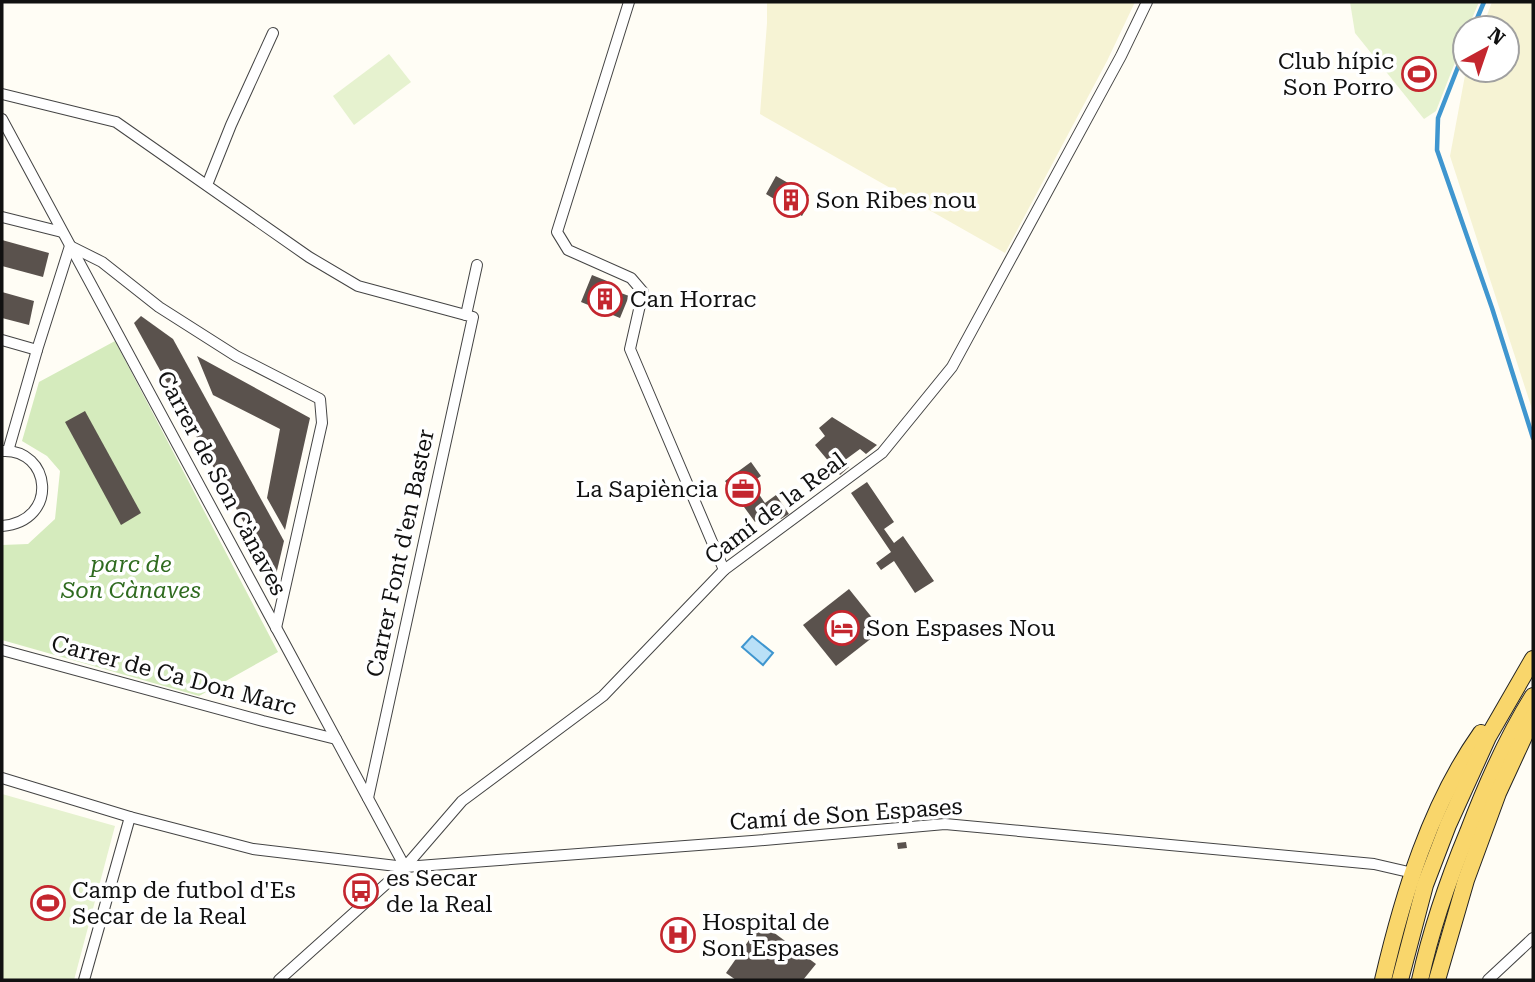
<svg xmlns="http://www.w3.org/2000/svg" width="1535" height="982" viewBox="0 0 1535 982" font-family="'Roboto Serif',serif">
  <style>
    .farmland { fill: #f6f3d4 }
    .green { fill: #d5ebbd }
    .pitch { fill: #e6f2cf }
    .water { fill: #b9e0f7; stroke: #3f96cf; stroke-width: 2 }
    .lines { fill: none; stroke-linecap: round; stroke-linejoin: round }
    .stream { stroke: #3f96cf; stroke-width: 4.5 }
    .building { fill: #5a524d }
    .minor-casing { stroke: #444; stroke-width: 12 }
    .primary-casing { stroke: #222; stroke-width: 18 }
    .minor { stroke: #fff; stroke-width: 10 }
    .primary { stroke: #f9d66b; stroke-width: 16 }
    .labels { text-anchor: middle; stroke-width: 7; stroke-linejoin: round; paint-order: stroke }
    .poi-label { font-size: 23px; fill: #111; stroke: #fff; text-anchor: start }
    .street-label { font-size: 23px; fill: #111; stroke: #fff }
    .park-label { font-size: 23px; font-style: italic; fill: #2f6b1f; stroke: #fff }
  </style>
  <rect width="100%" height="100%" fill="#fffdf5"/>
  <g class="farmland">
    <path d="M767,2H1135L1107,61L1005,253L760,114L767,23Z"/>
    <path d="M1492,2H1533V412L1450,156L1466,70H1507V28H1482Z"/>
  </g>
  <path class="green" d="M115,341L278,652L199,696L2,640V545L28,544L55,519L60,471L47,456L22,441L39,382Z"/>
  <g class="pitch">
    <path d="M1350,2H1479L1468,28H1465V37L1436,111L1424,119L1355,33Z"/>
    <path d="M389,54L411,82L354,125L333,96Z"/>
    <path d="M2,794L115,826L74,980H2Z"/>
  </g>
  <path class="water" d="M752,636L773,653L763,665L742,647Z"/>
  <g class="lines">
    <g class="stream">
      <path d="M1473,28L1484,2"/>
      <path d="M1465,49L1438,118L1437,150L1492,308L1533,438"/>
    </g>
  </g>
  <g class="building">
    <path d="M776,176L809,195L803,204L807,207L802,216L766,194Z"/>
    <path d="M2,240L49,253L43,277L2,266Z"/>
    <path d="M592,275L607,281L605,287L629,296L620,318L581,302Z"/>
    <path d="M2,292L34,301L29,325L2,318Z"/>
    <path d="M141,316L173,339L284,541L275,579L134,323Z"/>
    <path d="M197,356L310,418L285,530L267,498L280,429L213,395Z"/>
    <path d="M85,411L141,513L121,525L65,422Z"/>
    <path d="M832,417L877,445L866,454L860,449L845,460L849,467L840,475L815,445L825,436L819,428Z"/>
    <path d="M751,462L761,476L751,483L765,503L776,495L789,514L781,519L773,509L755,522L725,481Z"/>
    <path d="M867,482L894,522L884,529L894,543L903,536L934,581L915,593L894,561L881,570L876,563L891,552L851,493Z"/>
    <path d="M849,589L882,630L836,666L803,625Z"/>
    <path d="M906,842L907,848L898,849L897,843Z"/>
    <path d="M761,923L816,964L803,980H736L726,973Z"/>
  </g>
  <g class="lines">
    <g class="minor-casing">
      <g id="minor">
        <path d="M629,2L557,232L568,250L631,278L643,292L630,349L724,570"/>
        <path d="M2,94L116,122L309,257L358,286L473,317L368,798"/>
        <path d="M2,119L405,867"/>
        <path d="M207,185L231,125L273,33"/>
        <path d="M2,217L62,232"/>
        <path d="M70,246L102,262L159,307L236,356L320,399L322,423L276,628"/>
        <path d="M466,315L477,265"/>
        <path d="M2,340L37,350"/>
        <path d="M2,451C51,448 60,521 2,526"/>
        <path d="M8,451L37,350L70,246"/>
        <path d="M2,650L263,721L336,739"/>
        <path d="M2,778L130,817L253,849L405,867L752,841L945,824L1374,864L1413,873"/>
        <path d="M84,980L130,817"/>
        <path d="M279,980L405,867L462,801L603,696L724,570L882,453L952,367L1121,56L1147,2"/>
        <path d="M1488,980L1533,938"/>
      </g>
    </g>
    <g class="primary-casing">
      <g id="primary">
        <path d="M1383,980C1403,895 1430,805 1481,733"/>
        <path d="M1400,980L1425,885L1448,825L1488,737L1533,659"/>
        <path d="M1420,980C1431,930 1448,880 1468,832C1486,785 1506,739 1533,696"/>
        <path d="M1437,980L1466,880L1498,793L1533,717"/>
      </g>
    </g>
    <use href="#minor" class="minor"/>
    <use href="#primary" class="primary"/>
  </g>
  <defs>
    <g id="stadium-ring" transform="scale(1.75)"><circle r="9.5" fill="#fff" stroke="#c4262e" stroke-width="1.5"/><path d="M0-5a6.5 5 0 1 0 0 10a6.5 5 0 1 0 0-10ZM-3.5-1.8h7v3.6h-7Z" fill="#c4262e"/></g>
    <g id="building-ring" transform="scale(1.75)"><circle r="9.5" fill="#fff" stroke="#c4262e" stroke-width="1.5"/><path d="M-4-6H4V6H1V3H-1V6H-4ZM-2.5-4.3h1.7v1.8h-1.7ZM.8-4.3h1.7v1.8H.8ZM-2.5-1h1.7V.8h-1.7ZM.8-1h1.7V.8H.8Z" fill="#c4262e"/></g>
    <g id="office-ring" transform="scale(1.75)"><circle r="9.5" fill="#fff" stroke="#c4262e" stroke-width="1.5"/><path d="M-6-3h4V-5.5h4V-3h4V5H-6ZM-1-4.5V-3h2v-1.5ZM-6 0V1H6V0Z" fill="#c4262e"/></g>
    <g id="hotel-ring" transform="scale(1.75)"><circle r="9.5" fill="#fff" stroke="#c4262e" stroke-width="1.5"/><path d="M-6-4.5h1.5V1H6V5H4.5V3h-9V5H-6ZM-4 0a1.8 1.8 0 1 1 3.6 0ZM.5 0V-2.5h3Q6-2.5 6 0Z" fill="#c4262e"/></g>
    <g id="bus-ring" transform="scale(1.75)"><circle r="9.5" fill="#fff" stroke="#c4262e" stroke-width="1.5"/><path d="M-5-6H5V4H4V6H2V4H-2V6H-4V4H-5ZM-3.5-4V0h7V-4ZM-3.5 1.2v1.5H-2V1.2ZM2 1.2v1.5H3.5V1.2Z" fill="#c4262e"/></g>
    <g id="hospital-ring" transform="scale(1.75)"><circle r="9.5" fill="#fff" stroke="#c4262e" stroke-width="1.5"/><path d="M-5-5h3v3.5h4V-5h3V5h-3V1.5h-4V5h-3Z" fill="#c4262e"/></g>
  </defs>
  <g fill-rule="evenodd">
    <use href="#stadium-ring" x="1419" y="74"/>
    <use href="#building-ring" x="791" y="200"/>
    <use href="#building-ring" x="605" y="299"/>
    <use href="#office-ring" x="743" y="489"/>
    <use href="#hotel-ring" x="842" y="628"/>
    <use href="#bus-ring" x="361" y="891"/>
    <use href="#stadium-ring" x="48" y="903"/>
    <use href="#hospital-ring" x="678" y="935"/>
  </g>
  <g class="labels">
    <g class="poi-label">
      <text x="1394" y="69" text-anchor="end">Club hípic<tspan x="1394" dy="26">Son Porro</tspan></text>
      <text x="816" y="208">Son Ribes nou</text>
      <text x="630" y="307">Can Horrac</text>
      <text x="718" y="497" text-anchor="end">La Sapiència</text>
      <text x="866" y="636">Son Espases Nou</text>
      <text x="386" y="886">es Secar<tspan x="386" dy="26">de la Real</tspan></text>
      <text x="72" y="898">Camp de futbol d'Es<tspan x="72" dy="26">Secar de la Real</tspan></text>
      <text x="702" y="930">Hospital de<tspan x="702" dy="26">Son Espases</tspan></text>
    </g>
    <g class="street-label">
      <text transform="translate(222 483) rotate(62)" y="8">Carrer de Son Cànaves</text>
      <text transform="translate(775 508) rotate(-37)" y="8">Camí de la Real</text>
      <text transform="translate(400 553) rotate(-78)" y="8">Carrer Font d'en Baster</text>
      <text transform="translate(174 675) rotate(15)" y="8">Carrer de Ca Don Marc</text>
      <text transform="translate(846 814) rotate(-4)" y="8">Camí de Son Espases</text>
    </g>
    <g class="park-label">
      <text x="131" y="572">parc de<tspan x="131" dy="26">Son Cànaves</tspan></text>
    </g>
  </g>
  <rect width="1535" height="982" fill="none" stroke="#111111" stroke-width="7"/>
  <g transform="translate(1486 49) rotate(40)"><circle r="33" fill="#ffffff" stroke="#a0a0a0" stroke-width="2"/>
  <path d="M0-5L12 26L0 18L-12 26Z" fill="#c4262e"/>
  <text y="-10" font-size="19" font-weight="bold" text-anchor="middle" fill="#111111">N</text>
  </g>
</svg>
